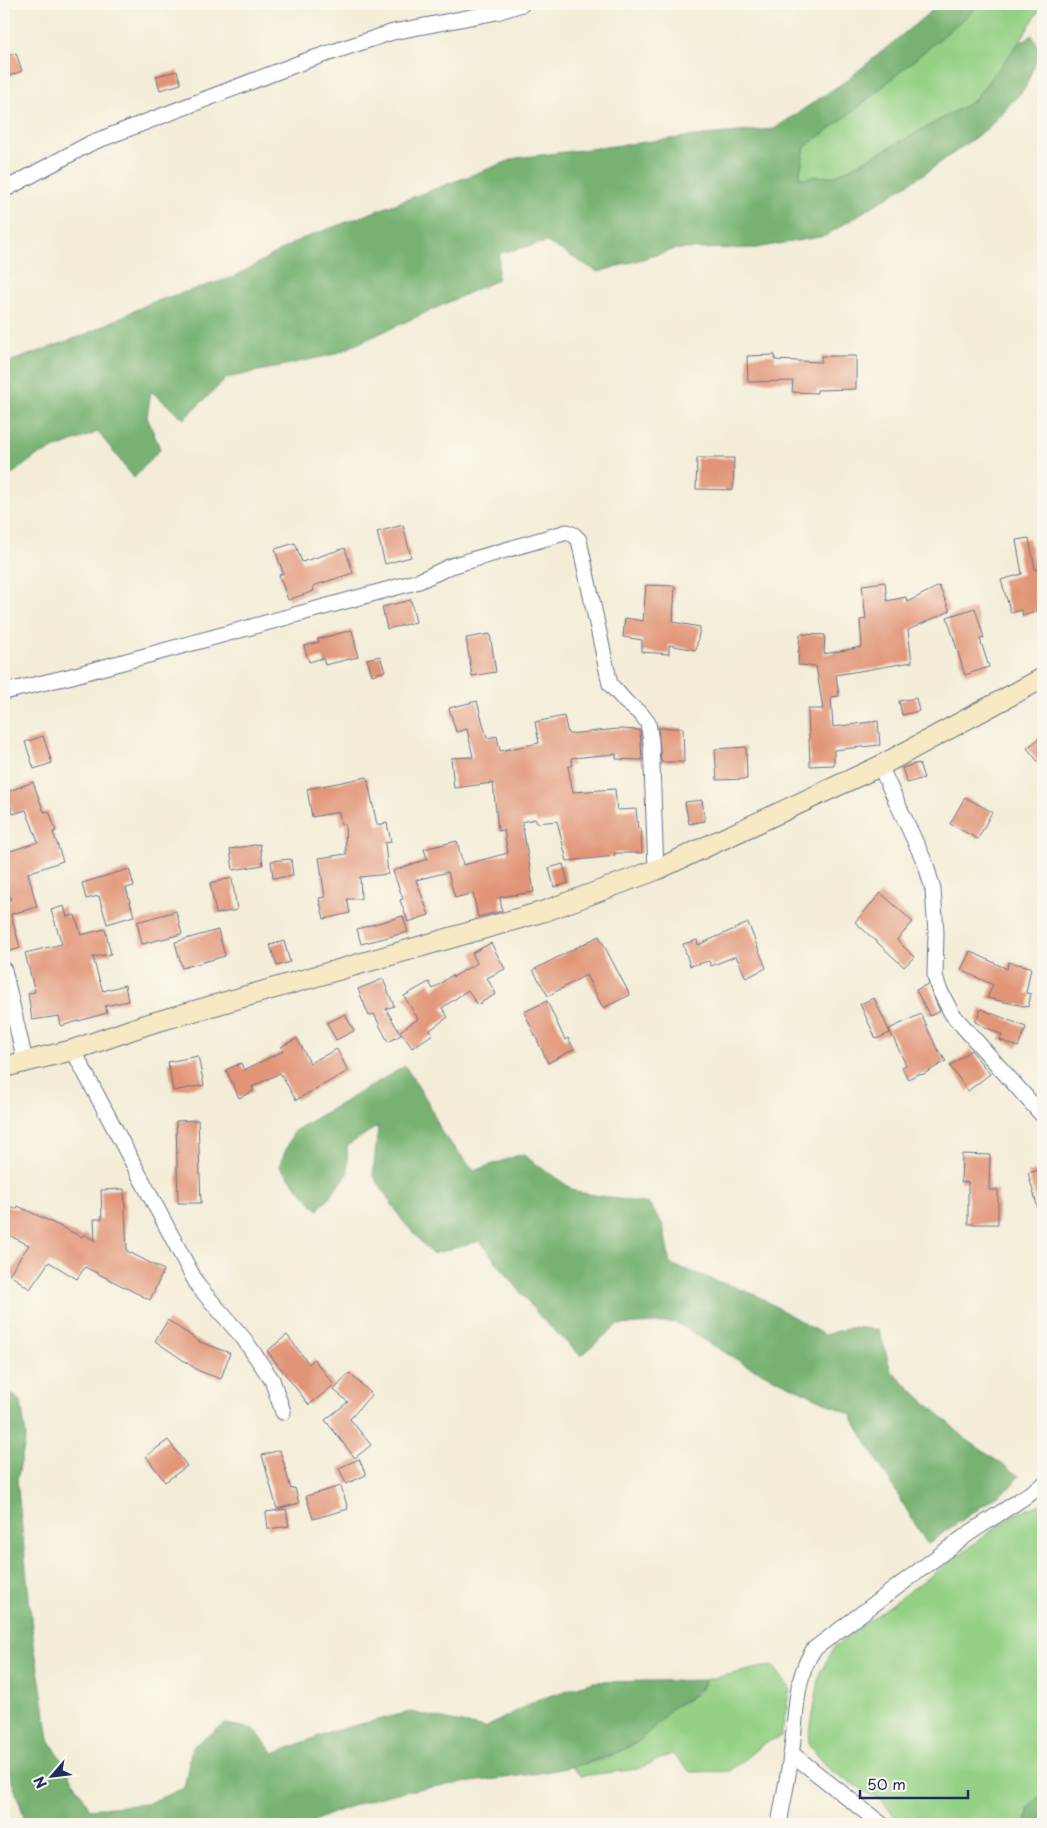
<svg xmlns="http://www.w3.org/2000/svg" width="1047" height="1828" viewBox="0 0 1047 1828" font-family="'Playpen Sans',sans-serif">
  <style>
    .green { fill: #94d085; stroke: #588072 }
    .forest { fill: #77b272; stroke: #497068 }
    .building { fill: #e19477 }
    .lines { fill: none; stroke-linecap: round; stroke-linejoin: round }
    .street-casing { stroke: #677288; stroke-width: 17 }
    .secondary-casing { stroke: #677288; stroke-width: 22 }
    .street { stroke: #fff; stroke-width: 15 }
    .secondary { stroke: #f7e9c3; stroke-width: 20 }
  </style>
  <rect width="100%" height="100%" fill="#fbf7ec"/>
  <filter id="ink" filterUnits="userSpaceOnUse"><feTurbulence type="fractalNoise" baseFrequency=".02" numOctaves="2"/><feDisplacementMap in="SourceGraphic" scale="10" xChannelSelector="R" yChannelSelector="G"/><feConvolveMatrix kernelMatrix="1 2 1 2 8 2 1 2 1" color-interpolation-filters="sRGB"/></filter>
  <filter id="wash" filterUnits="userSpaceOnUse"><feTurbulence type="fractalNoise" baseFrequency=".0096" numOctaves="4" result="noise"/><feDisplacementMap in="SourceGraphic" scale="20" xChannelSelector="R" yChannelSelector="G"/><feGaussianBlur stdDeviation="1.12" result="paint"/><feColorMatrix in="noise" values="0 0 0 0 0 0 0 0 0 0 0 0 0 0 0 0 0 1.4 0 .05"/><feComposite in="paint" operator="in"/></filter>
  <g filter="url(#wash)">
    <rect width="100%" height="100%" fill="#f3edd7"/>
    <g class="green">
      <path d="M981,4H1043L1018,44L973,101L893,146L835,176L799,178L804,147L852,112Z"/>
      <path d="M1043,1503V1793L1029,1807L1026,1824H901L883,1802L830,1770L808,1744L820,1673L835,1646L1013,1515Z"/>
      <path d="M772,1665L790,1688L781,1736L763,1744L730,1771L690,1772L672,1754L637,1769L581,1776L571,1767L604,1759L638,1742L673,1707L699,1693L705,1680Z"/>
    </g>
    <g class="forest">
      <path d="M940,4H981L852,112L805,147L799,178L835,176L893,146L973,101L1018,44L1032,35L1040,50L1025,88L988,128L927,172L825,236L756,248L676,249L598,272L547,242L500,253L497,280L335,354L227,378L184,419L151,391L147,417L160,449L134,478L98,432L36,456L4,480V364L84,335L150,303L234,277L299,240L517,158L694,136L774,129L847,80Z"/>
      <path d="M405,1066L428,1102L442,1133L474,1171L522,1154L576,1192L649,1204L663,1225L670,1264L756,1295L824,1335L854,1327L879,1330L891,1371L967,1440L1019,1476L1010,1487L927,1544L850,1414L744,1364L675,1322L617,1325L581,1356L541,1318L480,1241L432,1254L402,1220L373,1175L378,1126L347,1146L348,1174L318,1210L279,1166L294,1131Z"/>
      <path d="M4,1385L21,1402L26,1437L17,1480L33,1637L49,1739L90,1809L146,1804L184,1788L192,1747L225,1724L254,1729L274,1754L329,1732L410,1712L485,1728L537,1700L593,1682L705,1680C695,1700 687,1696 672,1708C660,1719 650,1734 636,1743C580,1776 484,1778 419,1789C380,1795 342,1808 307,1824H18L24,1816L4,1758Z"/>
      <path d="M1043,1793V1824H1026L1029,1807Z"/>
    </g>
    <g id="blocks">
      <g class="building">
        <path d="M16,53L22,71L4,78V57Z"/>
        <path d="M177,71L181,84L160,90L156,76Z"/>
        <path d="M775,355V360L821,362V356H856V389L817,390V393L792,392L793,381L748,382L747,356Z"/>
        <path d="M697,458H734L733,490L696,489Z"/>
        <path d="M403,525L411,557L385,564L377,532Z"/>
        <path d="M1029,538L1035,570L1038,569L1040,574L1043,572V609L1023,616L1021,610L1011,613L1001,580L1022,574L1016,540Z"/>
        <path d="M295,543L302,562L345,548L353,573L313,586L314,591L288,600L279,575L283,573L275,549Z"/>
        <path d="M885,582L887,601L906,597L907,602L939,586L950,611L908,630L912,662L836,675L839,696L831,697L833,727L878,721L880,745L834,750V765L810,766L808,709H823L816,666L798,665L800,634L825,635L824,654L862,647L860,620L866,619L862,585Z"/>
        <path d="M646,585L675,586L673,622L700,627L696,650L669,645V654L642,652V640L623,637L625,618L643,621Z"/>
        <path d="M411,600L416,622L387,629L382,607Z"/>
        <path d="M975,608L984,638L980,639L989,667L965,675L947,617Z"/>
        <path d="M352,630L358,657L325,665L323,658L309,662L304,646L319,642L318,639Z"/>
        <path d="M490,634L496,672L472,676L466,638Z"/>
        <path d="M380,656L385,671L372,675L367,659Z"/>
        <path d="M916,698L919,711L902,715L899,701Z"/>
        <path d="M477,701L487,738L497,736L500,751L539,743L535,722L564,716L568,734L618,729L640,730L642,760L616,759V754L571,758L573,765L568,767L573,792L615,789L617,810L636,809L638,829H641L642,853H614L615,856L567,861L557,821L537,823L535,819L522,822L534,892L500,897L502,911L478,917L473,893L455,898L448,872L416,880L429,915L408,922L400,900L403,899L393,871L427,859L424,849L457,841L463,865L508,853L504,830L498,831L493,783L454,788L451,758L473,757L467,729L456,732L449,708Z"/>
        <path d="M658,728H683L684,762H661Z"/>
        <path d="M1043,735V768L1027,748Z"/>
        <path d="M43,736L52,763L34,769L25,742Z"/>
        <path d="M746,747L747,779L717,780L715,749Z"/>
        <path d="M919,763L924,778L907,783L902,768Z"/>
        <path d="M367,777L377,825L387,823L391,842L385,843L388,874L360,877L361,899H347L350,913L324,919L319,898L325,897L319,858L346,854L345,824L341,825L339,812L312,817L307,789Z"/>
        <path d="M33,782L44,812L49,811L56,831L53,832L63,861L28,873L37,907L11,914L20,948L4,953V902L11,900L4,873V853L38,842L26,810L13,814L10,804L4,806V793Z"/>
        <path d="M965,797L992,812L978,839L950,824Z"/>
        <path d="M702,800L705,821L689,824L685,802Z"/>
        <path d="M260,844L263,865L233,870L230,849Z"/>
        <path d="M291,859L293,876L273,878L271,861Z"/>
        <path d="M563,864L568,883L554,887L549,868Z"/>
        <path d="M129,869L134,886L126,888L134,916L107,924L99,896L86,899L82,883Z"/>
        <path d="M232,878L237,910L216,914L210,883Z"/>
        <path d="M881,893L913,922L897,940L914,957L904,967L855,922Z"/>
        <path d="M64,906L67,917L75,915L81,935L105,929L111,954L93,957L98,976L103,991L125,985L128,1001L105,1006L107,1013L61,1026L59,1016L32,1020L28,993L35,992L25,953L62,944L51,910Z"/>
        <path d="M176,911L182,934L142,944L137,922Z"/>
        <path d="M403,916L408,932L361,944L357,929Z"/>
        <path d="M748,923L766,968L746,978L736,956L711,966L709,961L690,966L683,944L697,940L698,945Z"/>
        <path d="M218,930L225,956L182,968L175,942Z"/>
        <path d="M599,936L630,995L603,1008L586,975L548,996L533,970Z"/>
        <path d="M284,941L290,962L277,966L270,945Z"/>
        <path d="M491,943L505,969L487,978L496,994L477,1005L468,990L442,1008L448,1017L430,1030L433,1034L412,1048L400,1031L418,1019L404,996L429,982L433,989L452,975L453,977L477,963L472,953Z"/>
        <path d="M970,951L1007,969L1008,962L1031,967L1026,993L1031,994L1028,1007L987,998L993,985L961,970Z"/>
        <path d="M383,979L394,1006L386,1009L401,1035L388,1042L374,1014L369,1016L358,989Z"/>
        <path d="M928,984L940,1011L930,1016L916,990Z"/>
        <path d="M874,998L890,1033L876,1039L860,1004Z"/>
        <path d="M547,1001L565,1040L568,1038L574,1049L548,1063L524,1012Z"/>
        <path d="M981,1009L1026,1027L1018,1047L1000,1040L1002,1035L975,1022Z"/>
        <path d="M345,1014L354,1031L336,1040L327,1023Z"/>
        <path d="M921,1014L936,1047L946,1061L922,1075L920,1073L908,1079L902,1067L906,1065L889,1029Z"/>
        <path d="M297,1038L310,1063L337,1049L348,1071L296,1100L280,1073L252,1087L254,1091L239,1098L226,1070L241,1063L244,1070L283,1051L281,1047Z"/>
        <path d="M971,1050L990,1074L968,1091L950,1066Z"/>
        <path d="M198,1056L204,1085L173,1091L168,1062Z"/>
        <path d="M198,1120L201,1203H178L176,1121Z"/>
        <path d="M962,1154L990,1155L989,1190H998V1224H968V1182H961Z"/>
        <path d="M1043,1169V1215L1040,1216L1028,1173Z"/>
        <path d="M124,1189L127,1251L164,1270L150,1300L85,1267L77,1279L49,1262L30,1289L9,1274L29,1245L4,1233V1206L17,1209L18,1206L82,1237L84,1234L95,1241L94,1219H102L101,1190Z"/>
        <path d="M168,1320L200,1342L230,1353L221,1379L199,1371L155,1341Z"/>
        <path d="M287,1335L309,1364L314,1359L334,1385L309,1405L267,1351Z"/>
        <path d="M349,1373L372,1394L350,1419L371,1445L355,1458L325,1420L348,1402L334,1390Z"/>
        <path d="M168,1440L187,1466L165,1482L146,1456Z"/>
        <path d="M280,1450L291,1489L295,1488L299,1503L277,1509L262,1455Z"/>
        <path d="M359,1459L366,1475L346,1484L339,1468Z"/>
        <path d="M341,1486L348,1509L313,1519L306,1496Z"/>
        <path d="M286,1509L289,1526L268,1529L266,1512Z"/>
      </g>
    </g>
  </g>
  <g filter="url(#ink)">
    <use href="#blocks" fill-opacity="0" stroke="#677288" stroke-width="1"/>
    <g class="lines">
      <g class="street-casing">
        <g id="street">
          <path d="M4,190L91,143L305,61L393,32L497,12L522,4"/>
          <path d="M4,692L68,677L419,581L451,566L567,532L574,535L579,540L610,684L626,702L642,715L648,723L651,741L656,870"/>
          <path d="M880,766L926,865L933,890L936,932L935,976L939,989L952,1014L1043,1116"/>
          <path d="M4,970L25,1061"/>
          <path d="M73,1050L198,1286L244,1339L272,1380L283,1412"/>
          <path d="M792,1754L881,1824"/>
          <path d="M779,1824C783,1801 788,1778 791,1755C797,1719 793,1680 814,1649L968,1534L1043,1485"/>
        </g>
      </g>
      <g class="secondary-casing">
        <path id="secondary" d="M4,1067L73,1050L145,1025L545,911L656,870L880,766L1043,678"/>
      </g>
      <use href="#street" class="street"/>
      <use href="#secondary" class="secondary"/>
    </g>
  </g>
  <rect width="1047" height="1828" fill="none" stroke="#fbf7ec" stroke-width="20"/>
  <g transform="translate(52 1776) rotate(242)" stroke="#fbf7ec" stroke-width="4" paint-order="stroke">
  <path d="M0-4L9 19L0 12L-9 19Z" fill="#1b2f5e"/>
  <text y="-8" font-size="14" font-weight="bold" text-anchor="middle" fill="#1b2f5e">N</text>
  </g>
  <path d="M860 1790v8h108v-8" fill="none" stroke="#1b2f5e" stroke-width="2.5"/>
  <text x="867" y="1790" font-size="15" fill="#1b2f5e" stroke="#fbf7ec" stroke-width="4" paint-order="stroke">50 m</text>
</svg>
